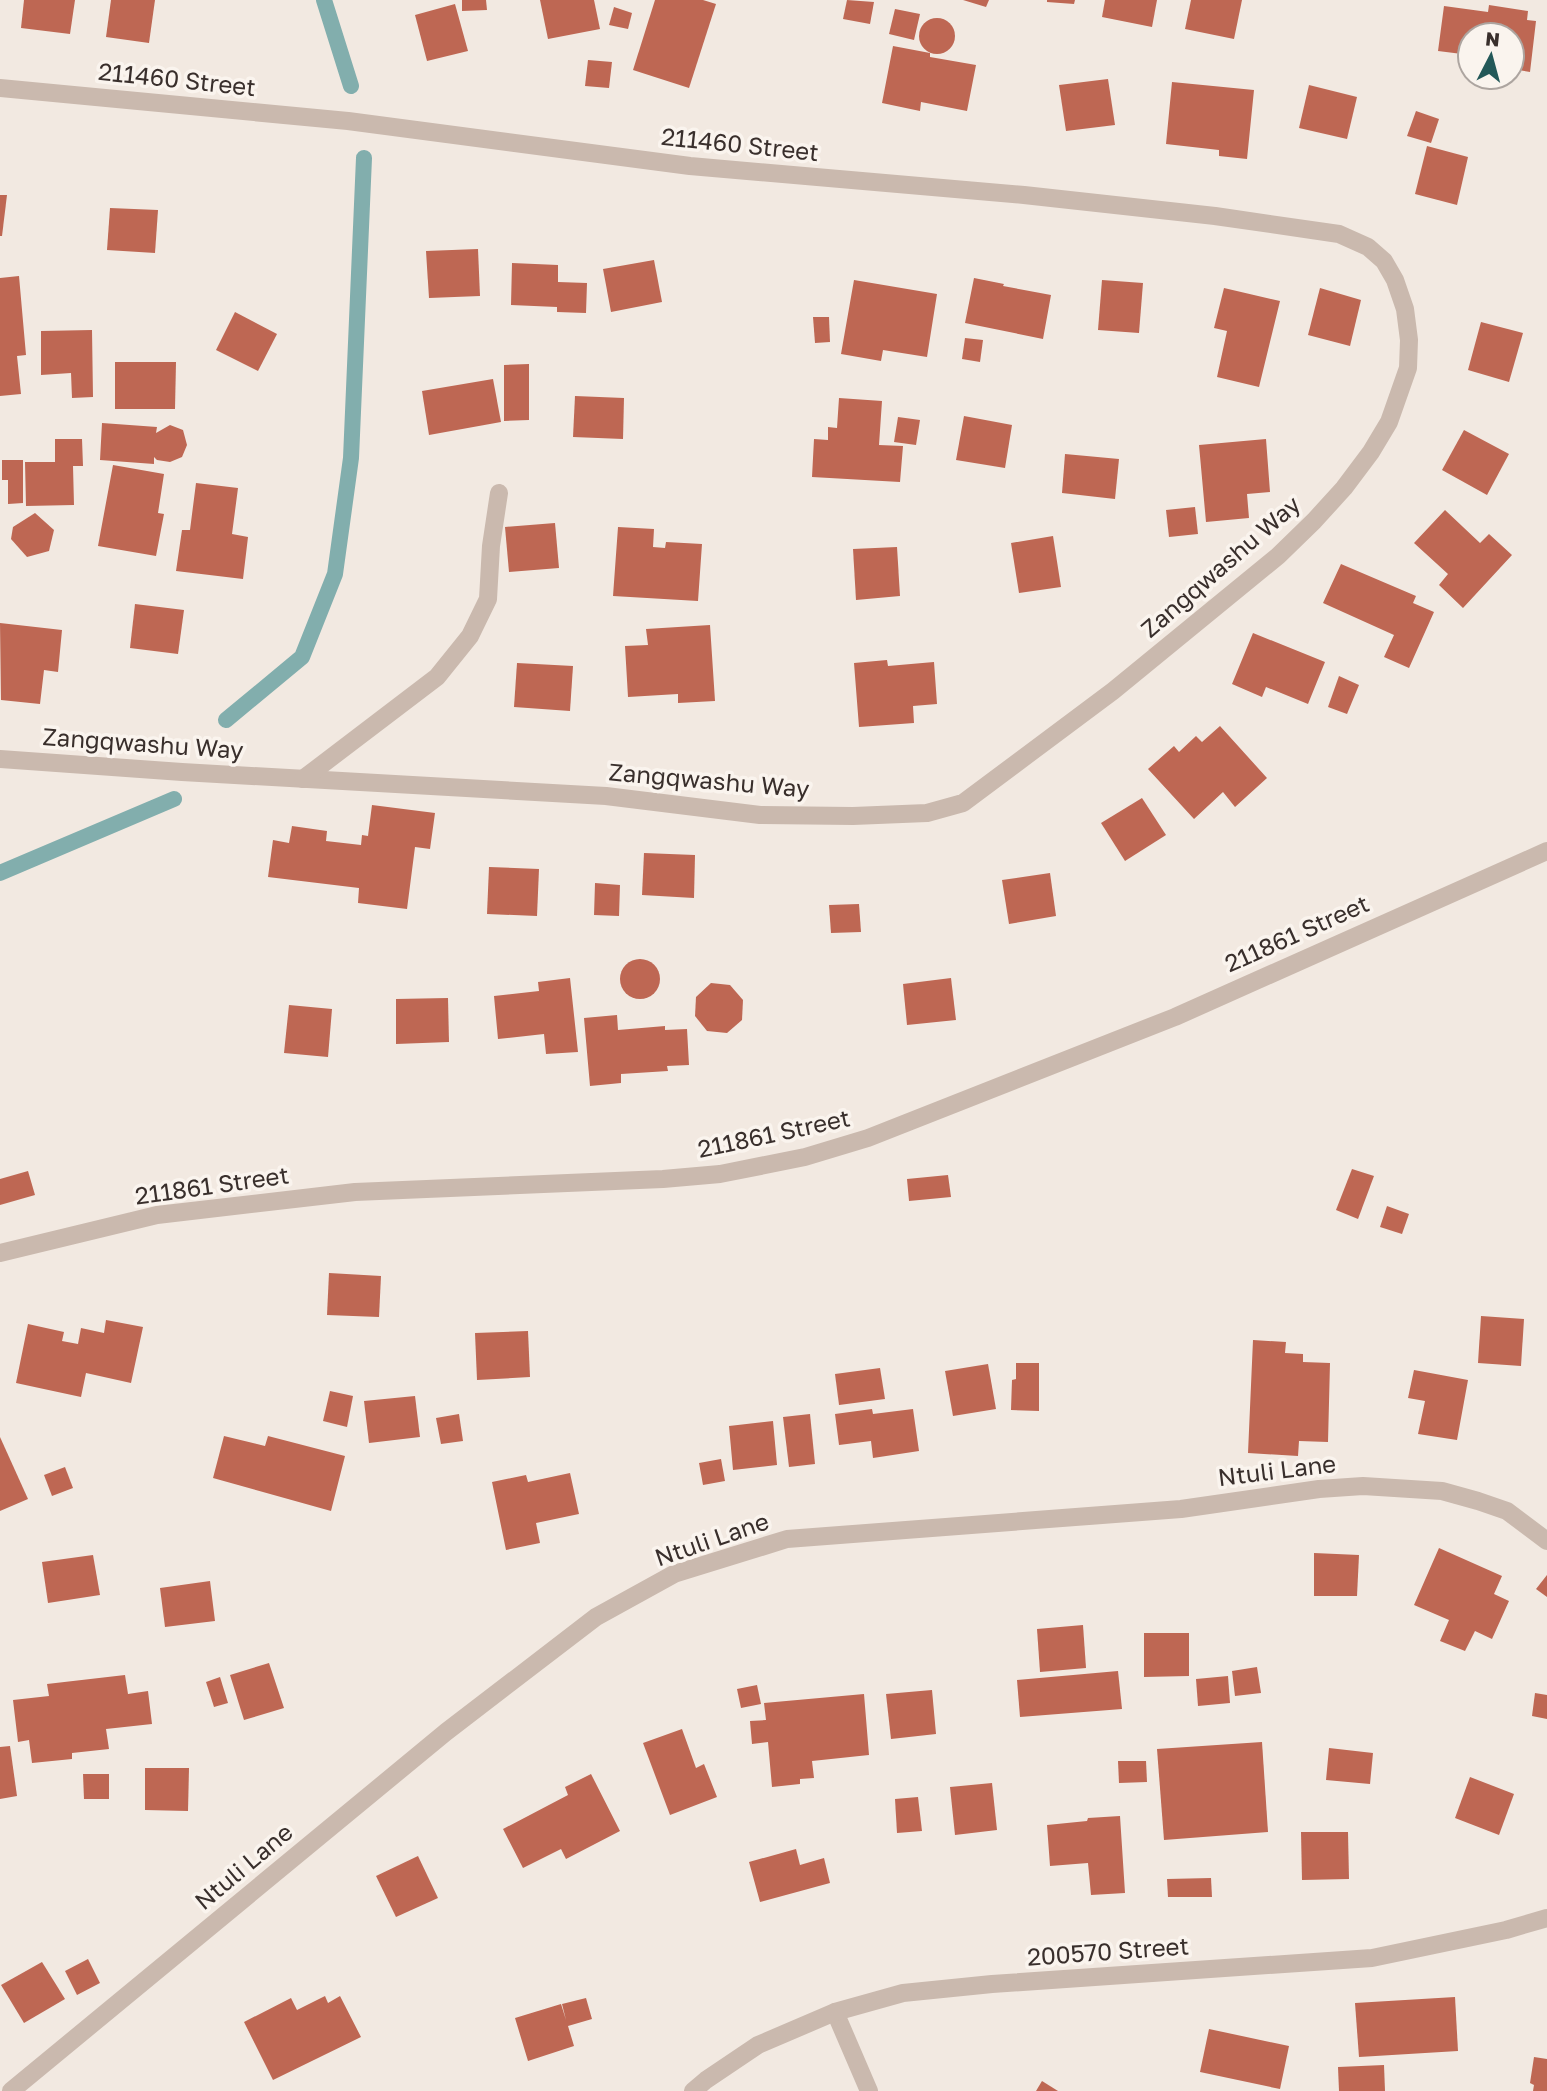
<svg xmlns="http://www.w3.org/2000/svg" width="1547" height="2091" viewBox="0 0 1547 2091" font-family="'Golos Text',sans-serif">
  <style>
    .lines { fill: none; stroke-linecap: round; stroke-linejoin: round }
    .stream { stroke: #82aead; stroke-width: 16 }
    .building { fill: #be6753 }
    .street { stroke: #cab9ae; stroke-width: 18 }
    .labels { text-anchor: middle; stroke-width: 7; stroke-linejoin: round; paint-order: stroke }
    .street-label { font-size: 24px; fill: #392f2c; stroke: #faf4ee }
  </style>
  <rect width="100%" height="100%" fill="#f2e9e1"/>
  <g class="lines">
    <g class="stream">
      <path d="M324,0L351,86"/>
      <path d="M226,720L302,657L335,574L351,458L364,158"/>
      <path d="M0,873L174,799"/>
    </g>
  </g>
  <g class="building">
    <path d="M24,0H75L70,34L21,28Z"/>
    <path d="M111,0H155L149,43L106,37Z"/>
    <path d="M462,0H486L487,10L462,11Z"/>
    <path d="M540,0H594L600,29L548,39Z"/>
    <path d="M655,0H703L716,4L689,88L633,70Z"/>
    <path d="M847,0L874,2L870,24L843,19Z"/>
    <path d="M963,0H989L986,7Z"/>
    <path d="M1047,0H1075L1074,4L1047,2Z"/>
    <path d="M1105,0H1157L1152,27L1102,17Z"/>
    <path d="M1191,0H1242L1234,39L1185,29Z"/>
    <path d="M455,4L468,51L427,61L415,15Z"/>
    <path d="M1489,5L1528,11L1527,20L1536,21L1530,72L1512,69V35H1470V55L1438,51L1444,6L1488,12Z"/>
    <path d="M614,7L632,13L628,29L609,25Z"/>
    <path d="M895,9L920,14L914,40L889,34Z"/>
    <circle cx="937" cy="36" r="18"/>
    <path d="M893,46L930,53V57L976,65L967,111L921,102L920,111L882,103Z"/>
    <path d="M588,60L612,62L609,88L585,86Z"/>
    <path d="M1108,79L1115,125L1066,131L1059,85Z"/>
    <path d="M1172,82L1254,90L1247,159L1219,156V150L1166,144Z"/>
    <path d="M1309,85L1357,97L1347,139L1299,128Z"/>
    <path d="M1416,111L1439,119L1431,143L1407,136Z"/>
    <path d="M1427,146L1468,157L1457,205L1415,194Z"/>
    <path d="M0,195H7L2,236H0Z"/>
    <path d="M110,208L158,210L155,253L107,250Z"/>
    <path d="M478,249L480,296L429,298L426,251Z"/>
    <path d="M654,260L662,302L611,312L603,269Z"/>
    <path d="M512,263L558,265V282L587,283L586,313L557,312V307L511,305Z"/>
    <path d="M19,276L26,355L17,356L21,394L0,396V278Z"/>
    <path d="M974,278L1004,284L1003,286L1051,295L1043,339L965,323Z"/>
    <path d="M854,280L937,294L927,357L883,350L881,361L841,354Z"/>
    <path d="M1102,280L1143,283L1139,333L1098,330Z"/>
    <path d="M1224,288L1280,301L1259,387L1217,377L1227,331L1214,328Z"/>
    <path d="M1320,288L1361,300L1350,346L1308,335Z"/>
    <path d="M235,312L277,334L258,371L216,350Z"/>
    <path d="M813,317H829L830,342L815,343Z"/>
    <path d="M1481,322L1523,333L1509,382L1468,370Z"/>
    <path d="M92,330L93,397L72,398L71,373L41,375V331Z"/>
    <path d="M965,338L983,340L980,362L962,359Z"/>
    <path d="M115,362H176L175,409H115Z"/>
    <path d="M529,364V420L504,421V365Z"/>
    <path d="M493,379L501,422L429,435L422,391Z"/>
    <path d="M575,396L624,398L623,439L573,437Z"/>
    <path d="M839,398L882,401L879,445L903,446L900,482L812,477L814,439L828,440V427L837,428Z"/>
    <path d="M964,416L1012,425L1005,468L956,460Z"/>
    <path d="M898,417L920,420L916,445L894,442Z"/>
    <path d="M102,423L157,427L156,433L170,425L183,430L187,445L182,457L170,462L157,460L154,457V464L100,460Z"/>
    <path d="M1464,430L1509,454L1487,495L1442,470Z"/>
    <path d="M55,439H82L83,466H73L74,505L26,506L25,462H55Z"/>
    <path d="M1266,439L1270,492L1247,494L1249,518L1206,522L1199,445Z"/>
    <path d="M1065,454L1119,459L1115,499L1062,493Z"/>
    <path d="M2,460H23V503L8,504V480H2Z"/>
    <path d="M113,465L164,474L158,513L164,514L156,556L98,546Z"/>
    <path d="M196,483L238,488L232,534L248,537L243,579L176,571L182,530H190Z"/>
    <path d="M1195,507L1198,534L1169,537L1166,510Z"/>
    <path d="M1445,510L1480,543L1489,534L1512,555L1463,608L1439,585L1448,574L1414,543Z"/>
    <path d="M35,513L54,530L49,551L27,557L11,539L13,527Z"/>
    <path d="M555,523L559,568L509,572L505,527Z"/>
    <path d="M618,527L654,529L653,547L665,548L666,542L702,544L698,601L613,596Z"/>
    <path d="M1053,536L1061,587L1019,593L1011,543Z"/>
    <path d="M897,547L900,596L856,600L853,549Z"/>
    <path d="M1341,564L1416,596L1413,603L1434,612L1409,668L1384,657L1394,635L1323,603Z"/>
    <path d="M135,604L184,610L178,654L130,648Z"/>
    <path d="M0,623L62,630L58,672L44,670L40,704L1,700Z"/>
    <path d="M710,625L715,701L678,703V694L628,697L625,646L648,645L646,629Z"/>
    <path d="M1253,633L1325,662L1308,704L1266,687L1262,697L1232,684Z"/>
    <path d="M887,660L888,666L934,662L937,704L913,706L914,723L859,727L854,663Z"/>
    <path d="M517,663L573,666L570,711L514,707Z"/>
    <path d="M1339,676L1359,685L1347,714L1328,707Z"/>
    <path d="M1220,726L1267,778L1235,807L1223,792L1194,819L1148,769L1174,746L1179,752L1196,736L1202,742Z"/>
    <path d="M1142,798L1166,835L1125,861L1101,823Z"/>
    <path d="M372,805L435,813L430,849L415,847L407,909L358,903L359,888L268,877L273,840L289,843L292,826L327,831L326,841L361,845L362,835L368,836Z"/>
    <path d="M644,853L695,855L694,898L642,895Z"/>
    <path d="M489,867L539,869L537,916L487,914Z"/>
    <path d="M1050,873L1056,916L1009,924L1002,880Z"/>
    <path d="M595,883L620,885L619,916L594,915Z"/>
    <path d="M859,904L861,932L831,933L829,905Z"/>
    <circle cx="640" cy="979" r="20"/>
    <path d="M570,978L578,1052L546,1054L544,1034L498,1039L494,996L539,991L538,982Z"/>
    <path d="M951,978L956,1020L907,1025L903,984Z"/>
    <path d="M711,983L730,985L743,1000L742,1020L727,1033L707,1031L695,1016L696,997Z"/>
    <path d="M448,998L449,1042L396,1044V999Z"/>
    <path d="M289,1005L332,1009L328,1057L284,1053Z"/>
    <path d="M617,1015L618,1030L665,1026V1030L687,1029L689,1065L667,1066L668,1071L621,1074V1083L590,1086L584,1018Z"/>
    <path d="M1352,1169L1374,1176L1358,1219L1336,1210Z"/>
    <path d="M28,1171L35,1195L0,1205V1179Z"/>
    <path d="M948,1175L951,1197L909,1201L907,1179Z"/>
    <path d="M1387,1206L1409,1214L1402,1234L1380,1227Z"/>
    <path d="M329,1273L381,1276L379,1317L327,1315Z"/>
    <path d="M1481,1316L1524,1319L1521,1366L1478,1363Z"/>
    <path d="M106,1320L143,1327L131,1383L86,1373L81,1397L16,1383L28,1324L64,1332L62,1341L78,1344L81,1328L104,1333Z"/>
    <path d="M528,1331L530,1377L477,1380L475,1333Z"/>
    <path d="M1253,1340L1286,1342L1285,1353L1303,1354V1362L1330,1363L1328,1442L1299,1441L1298,1456L1248,1453Z"/>
    <path d="M1016,1363H1039V1411L1011,1410L1012,1380L1016,1379Z"/>
    <path d="M988,1364L996,1409L953,1416L945,1371Z"/>
    <path d="M880,1368L885,1399L839,1405L835,1374Z"/>
    <path d="M1414,1370L1468,1380L1457,1440L1418,1434L1425,1401L1408,1398Z"/>
    <path d="M330,1391L353,1396L347,1427L323,1421Z"/>
    <path d="M415,1396L420,1437L369,1443L364,1401Z"/>
    <path d="M872,1409L873,1414L913,1409L919,1451L873,1458L871,1441L839,1445L835,1414Z"/>
    <path d="M459,1414L463,1441L441,1444L436,1418Z"/>
    <path d="M810,1414L815,1464L789,1467L783,1417Z"/>
    <path d="M773,1421L777,1465L733,1470L729,1426Z"/>
    <path d="M224,1436L265,1446L268,1436L345,1456L331,1511L213,1478Z"/>
    <path d="M0,1437L28,1499L0,1511Z"/>
    <path d="M721,1459L725,1481L703,1485L699,1463Z"/>
    <path d="M65,1467L73,1488L52,1496L44,1475Z"/>
    <path d="M570,1473L579,1514L536,1523L540,1543L506,1550L492,1482L526,1475L528,1482Z"/>
    <path d="M1439,1548L1502,1576L1494,1594L1509,1601L1492,1639L1475,1631L1465,1651L1440,1641L1449,1620L1414,1605Z"/>
    <path d="M1314,1553L1359,1555L1357,1596H1314Z"/>
    <path d="M93,1555L100,1595L48,1603L42,1562Z"/>
    <path d="M1547,1575V1597L1536,1589Z"/>
    <path d="M210,1581L215,1621L165,1627L160,1588Z"/>
    <path d="M1083,1625L1086,1668L1040,1672L1037,1629Z"/>
    <path d="M1144,1633H1189V1676L1144,1677Z"/>
    <path d="M269,1663L284,1708L244,1720L230,1675Z"/>
    <path d="M1257,1667L1261,1693L1235,1696L1232,1671Z"/>
    <path d="M1118,1671L1122,1709L1020,1717L1017,1680Z"/>
    <path d="M125,1675L128,1694L148,1691L152,1724L106,1729L109,1749L72,1753V1759L32,1763L29,1740L18,1742L13,1700L49,1696L47,1684Z"/>
    <path d="M1228,1676L1230,1703L1198,1706L1196,1679Z"/>
    <path d="M220,1677L228,1703L214,1707L206,1682Z"/>
    <path d="M757,1685L761,1704L741,1708L737,1689Z"/>
    <path d="M932,1690L936,1734L891,1739L886,1694Z"/>
    <path d="M1535,1693L1547,1695V1719L1532,1716Z"/>
    <path d="M864,1694L869,1755L812,1761L814,1778L800,1779V1784L772,1787L768,1742L752,1744L750,1721L766,1720L764,1703Z"/>
    <path d="M682,1729L696,1768L704,1764L717,1797L670,1815L643,1743Z"/>
    <path d="M1262,1742L1268,1832L1164,1840L1157,1749Z"/>
    <path d="M10,1746L17,1796L0,1799V1747Z"/>
    <path d="M1329,1748L1373,1753L1370,1784L1326,1780Z"/>
    <path d="M1118,1761H1146L1147,1782L1119,1783Z"/>
    <path d="M145,1768H189L188,1811L145,1810Z"/>
    <path d="M83,1774H109V1799H84Z"/>
    <path d="M591,1774L620,1831L566,1859L561,1849L523,1868L503,1829L568,1795L565,1787Z"/>
    <path d="M1470,1777L1514,1794L1499,1835L1455,1818Z"/>
    <path d="M992,1783L997,1830L955,1835L950,1787Z"/>
    <path d="M918,1797L922,1831L897,1833L895,1799Z"/>
    <path d="M1120,1816L1125,1893L1091,1895L1088,1863L1050,1866L1047,1825L1087,1821L1088,1818Z"/>
    <path d="M1301,1832H1348L1349,1879L1302,1880Z"/>
    <path d="M796,1849L800,1865L824,1858L830,1883L760,1902L749,1862Z"/>
    <path d="M418,1856L438,1898L396,1917L376,1876Z"/>
    <path d="M1211,1878L1212,1897H1168L1167,1879Z"/>
    <path d="M88,1959L100,1983L77,1995L65,1971Z"/>
    <path d="M42,1962L65,1999L24,2023L1,1985Z"/>
    <path d="M325,1996L328,2003L340,1996L361,2037L273,2080L244,2022L291,1998L297,2010Z"/>
    <path d="M1455,1997L1458,2051L1359,2057L1355,2003Z"/>
    <path d="M586,1998L592,2019L568,2026L574,2046L528,2061L515,2018L561,2004L566,2020L562,2004Z"/>
    <path d="M1209,2029L1289,2046L1280,2089L1200,2072Z"/>
    <path d="M1534,2057L1547,2059V2091H1533L1534,2085L1530,2083Z"/>
    <path d="M1384,2065L1385,2091H1339L1338,2067Z"/>
    <path d="M1042,2081L1058,2091H1036Z"/>
  </g>
  <g class="lines">
    <g class="street">
      <path d="M0,88L348,121L690,166L1024,195L1215,216L1339,234L1368,247L1384,261L1395,280L1405,309L1409,340L1408,368L1389,422L1371,452L1344,488L1314,521L1278,556L1113,691L963,803L927,813L853,816L760,815L606,796L182,772L0,759"/>
      <path d="M303,779L437,677L470,636L488,599L491,546L499,493"/>
      <path d="M0,1253L157,1215L355,1192L663,1179L720,1174L805,1157L868,1138L1175,1017L1547,851"/>
      <path d="M835,2012L869,2091"/>
      <path d="M11,2091L446,1732L596,1617L674,1574L787,1539L1181,1509L1319,1489L1363,1486L1442,1491L1478,1501L1507,1511L1547,1541"/>
      <path d="M693,2091L706,2080L758,2045L835,2012L903,1993L992,1984L1372,1958L1506,1930L1547,1918"/>
    </g>
  </g>
  <g class="labels">
    <g class="street-label">
      <text transform="translate(177 80) rotate(6)" y="8">211460 Street</text>
      <text transform="translate(740 145) rotate(6)" y="8">211460 Street</text>
      <text transform="translate(1221 567) rotate(-41)" y="8">Zangqwashu Way</text>
      <text transform="translate(143 744) rotate(4)" y="8">Zangqwashu Way</text>
      <text transform="translate(709 781) rotate(5)" y="8">Zangqwashu Way</text>
      <text transform="translate(1297 934) rotate(-24)" y="8">211861 Street</text>
      <text transform="translate(774 1134) rotate(-12)" y="8">211861 Street</text>
      <text transform="translate(212 1186) rotate(-8)" y="8">211861 Street</text>
      <text transform="translate(1277 1471) rotate(-7)" y="8">Ntuli Lane</text>
      <text transform="translate(712 1540) rotate(-19)" y="8">Ntuli Lane</text>
      <text transform="translate(244 1867) rotate(-40)" y="8">Ntuli Lane</text>
      <text transform="translate(1108 1952) rotate(-4)" y="8">200570 Street</text>
    </g>
  </g>
  <g transform="translate(1491 56) rotate(6)"><circle r="33" fill="#faf4ee" stroke="#ada5a0" stroke-width="2"/>
  <path d="M0-5L12 26L0 18L-12 26Z" fill="#235858"/>
  <text y="-10" font-size="19" font-weight="bold" text-anchor="middle" fill="#392f2c">N</text>
  </g>
</svg>
